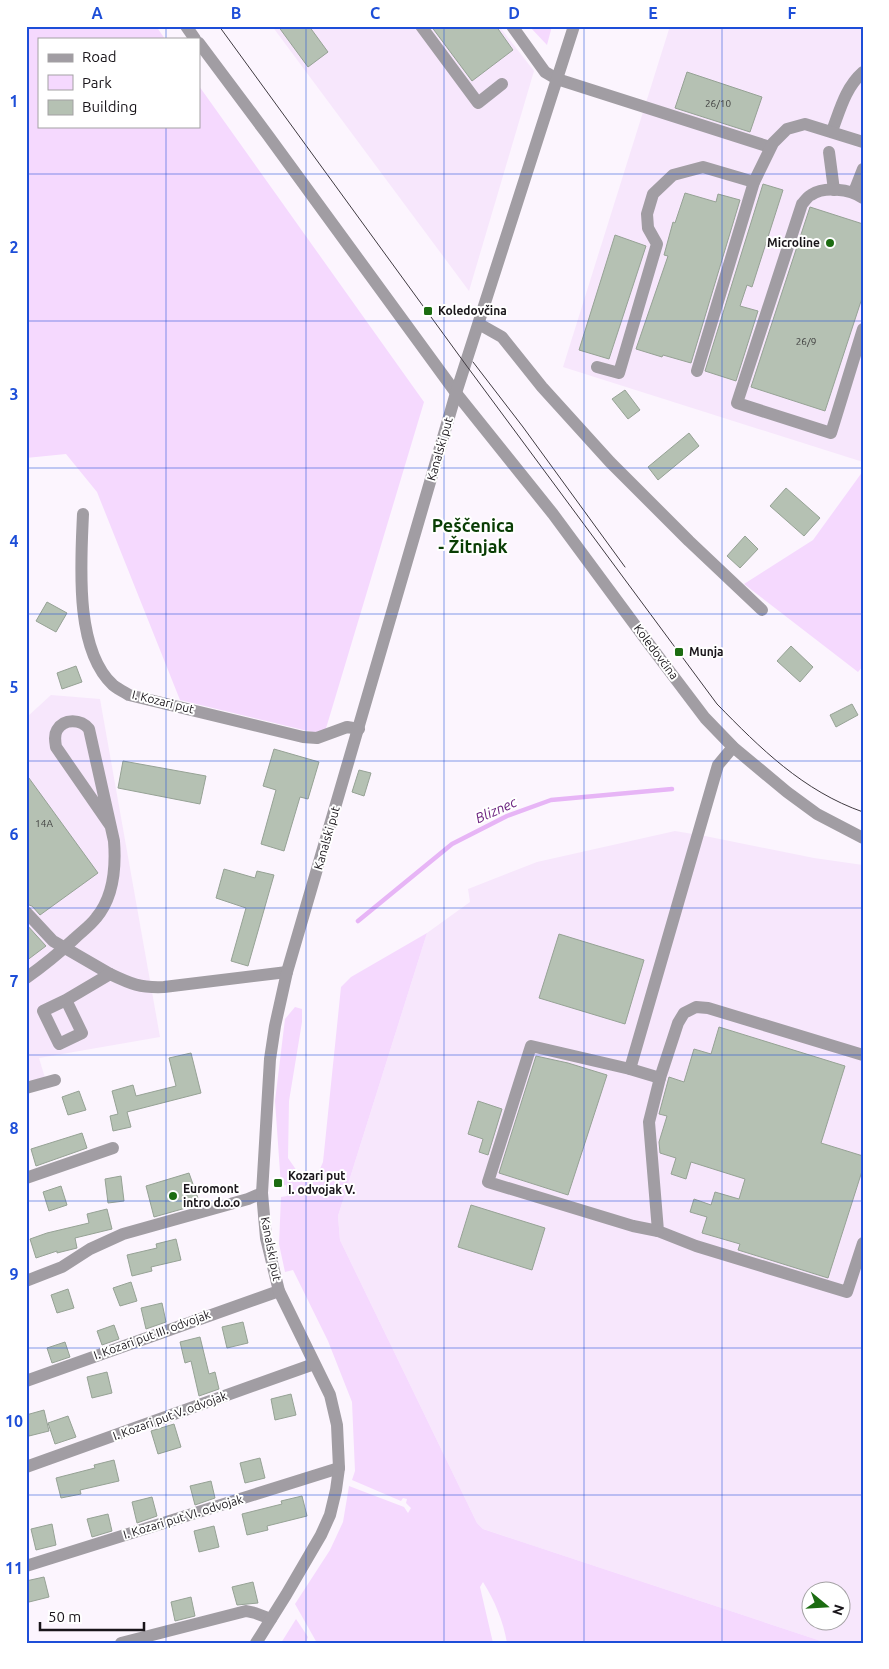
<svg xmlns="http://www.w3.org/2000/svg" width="889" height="1669" viewBox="0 0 889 1669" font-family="Ubuntu,sans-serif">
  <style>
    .built { fill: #f7e7fc; fill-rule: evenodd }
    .green { fill: #f5d9fe }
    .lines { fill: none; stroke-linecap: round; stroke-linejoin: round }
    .stream { stroke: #e7b5f6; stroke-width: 4.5 }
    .building { fill: #b5c1b3; stroke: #96a295 }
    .minor { stroke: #a19da3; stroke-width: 12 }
    .tram { stroke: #3f3a40; stroke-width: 1 }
    .grid { fill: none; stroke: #1d4ed8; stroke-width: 1; stroke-opacity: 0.55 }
    .poi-dot { fill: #1c6c11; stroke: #fff; stroke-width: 2 }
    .labels { text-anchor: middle; stroke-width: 4; stroke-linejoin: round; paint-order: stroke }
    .number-label { font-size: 10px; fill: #404040 }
    .poi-label { font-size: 12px; font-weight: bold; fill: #19151a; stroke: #fff; text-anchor: start }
    .street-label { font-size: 12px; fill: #19151a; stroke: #fff }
    .water-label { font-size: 14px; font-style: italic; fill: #6a207e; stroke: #fff }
    .district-label { font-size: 18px; font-weight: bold; fill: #093d04; stroke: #fff }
    .neatline { fill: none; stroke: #1d4ed8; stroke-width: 2 }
    .grid-label { font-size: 16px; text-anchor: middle; font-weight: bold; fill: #1d4ed8 }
  </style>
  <rect width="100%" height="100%" fill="#fcf5fe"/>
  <g class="built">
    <path d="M272,26H499L534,71L469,291Z"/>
    <path d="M670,26H863V462L563,367Z"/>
    <path d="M51,695L100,699L160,1037L39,1058L45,1078L26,1082V718Z"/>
    <path d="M675,831L705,836L814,858L863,865V1643H827L483,1529L477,1523L340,1240L338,1216L427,933L470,902L468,889L537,862ZM812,1592H842V1622H812Z"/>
  </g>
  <g class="green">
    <path d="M26,26H156L165,39H39V126H199V86L424,402L324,735L180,700L97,492L66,454L26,458Z"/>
    <path d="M529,26H552L547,45Z"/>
    <path d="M863,471V666L858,672L744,584L813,540Z"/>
    <path d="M427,933L338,1216L340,1240L477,1523L483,1529L827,1643H507C503,1621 495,1601 483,1582L480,1587L493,1643H317L295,1604L330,1550L343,1522L349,1486L404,1507L408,1513L411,1508L406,1503L407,1499L403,1498L401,1501L352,1480L355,1471L352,1402L328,1341L293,1270L285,1272L279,1244L281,1197L287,1196L286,1185L281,1186L275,1101L285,1019L295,1007L302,1009V1022L289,1101L288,1158L301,1177L317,1176L323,1162L341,987L351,977Z"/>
    <path d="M296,1619L308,1637L306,1643H281Z"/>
  </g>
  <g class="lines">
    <path class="stream" d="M358,921L452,844L507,816L551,800L672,789"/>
  </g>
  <g class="building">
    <path d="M278,26H309L328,52L308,67Z"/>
    <path d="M431,26H496L513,50L472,81Z"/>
    <path d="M687,72L762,97L750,132L675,108Z"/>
    <path d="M763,184L783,190L752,287L747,285L740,306L758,311L736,381L705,371Z"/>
    <path d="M685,193L716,202L718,194L740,200L691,363L663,355L662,357L636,349L668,256L664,255L673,222L675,223Z"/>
    <path d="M810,207L863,224V295L825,411L751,387Z"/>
    <path d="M615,235L646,246L609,359L579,350Z"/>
    <path d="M625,390L640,410L628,419L612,399Z"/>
    <path d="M689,433L699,446L658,480L648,467Z"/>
    <path d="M786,488L820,518L804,536L770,506Z"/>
    <path d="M745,536L758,549L740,568L727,556Z"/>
    <path d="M47,602L67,613L56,632L36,621Z"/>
    <path d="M791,646L813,667L800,682L777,661Z"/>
    <path d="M76,666L82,682L62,689L57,673Z"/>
    <path d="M852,704L858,715L836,727L830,715Z"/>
    <path d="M274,749L319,762L308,799L300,797L284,851L261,844L276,790L263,786Z"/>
    <path d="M123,761L206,776L200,804L118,788Z"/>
    <path d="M359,770L371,773L364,796L352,792Z"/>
    <path d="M26,774L98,873L40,915L32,906L26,904Z"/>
    <path d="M224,869L255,878L257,871L274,875L248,966L231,961L246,908L216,898Z"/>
    <path d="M26,924L46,946L26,961Z"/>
    <path d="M559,934L644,960L625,1024L539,998Z"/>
    <path d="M719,1027L845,1066L821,1143L863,1156V1168L828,1278L738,1250L740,1244L702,1233L707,1217L690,1212L694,1199L711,1205L715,1192L739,1199L745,1179L691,1162L686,1179L671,1174L676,1158L660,1153L659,1142L667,1116L659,1114L669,1077L684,1082L694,1049L711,1054Z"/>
    <path d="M191,1053L201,1093L127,1112L131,1127L113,1131L110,1116L118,1114L112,1091L133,1085L136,1096L176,1086L169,1058Z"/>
    <path d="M536,1056L568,1063L607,1075L568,1195L499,1173Z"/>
    <path d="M79,1091L86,1110L68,1115L62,1097Z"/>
    <path d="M478,1101L502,1109L488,1155L479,1152L483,1139L468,1134Z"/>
    <path d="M82,1133L87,1148L36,1166L31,1149Z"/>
    <path d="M189,1173L200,1204L154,1217L146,1186Z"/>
    <path d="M121,1176L124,1201L108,1203L105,1179Z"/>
    <path d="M61,1186L67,1205L49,1211L43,1192Z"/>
    <path d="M471,1205L545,1228L532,1270L458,1247Z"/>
    <path d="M107,1209L112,1229L75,1238L77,1248L57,1253V1251L36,1258L30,1239L47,1233L89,1223L87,1214Z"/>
    <path d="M176,1239L181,1260L151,1267L152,1271L132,1276L127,1255L157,1248L156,1244Z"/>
    <path d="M131,1282L137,1301L120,1306L113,1288Z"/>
    <path d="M68,1289L74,1308L57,1313L51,1295Z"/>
    <path d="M162,1303L166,1322L146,1329L141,1308Z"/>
    <path d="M243,1322L248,1343L227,1348L222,1327Z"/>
    <path d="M114,1325L119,1339L102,1345L97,1331Z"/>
    <path d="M200,1337L209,1374L215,1372L219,1389L199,1396L191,1361L185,1363L180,1342Z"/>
    <path d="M65,1342L70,1357L52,1363L47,1348Z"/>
    <path d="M107,1372L112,1393L92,1398L87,1377Z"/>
    <path d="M291,1394L296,1415L275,1420L271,1399Z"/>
    <path d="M44,1410L49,1431L29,1436L26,1425V1415Z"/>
    <path d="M68,1416L76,1437L55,1444L48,1423Z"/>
    <path d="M174,1424L181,1447L158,1454L151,1431Z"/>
    <path d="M260,1458L265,1478L245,1483L240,1463Z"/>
    <path d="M114,1460L119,1481L80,1490L81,1494L61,1498L56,1478L95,1468L94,1465Z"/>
    <path d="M211,1481L215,1498L195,1505L190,1486Z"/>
    <path d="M302,1496L307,1516L267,1526L268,1530L247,1535L242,1514L282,1504L281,1501Z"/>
    <path d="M152,1497L157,1516L137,1523L132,1502Z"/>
    <path d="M108,1514L112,1531L92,1537L87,1519Z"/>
    <path d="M52,1524L56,1545L36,1550L31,1529Z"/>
    <path d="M214,1526L219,1547L199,1552L194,1531Z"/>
    <path d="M44,1577L49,1597L29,1602L26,1592V1581Z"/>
    <path d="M253,1582L258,1603L237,1605L232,1587Z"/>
    <path d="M191,1597L195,1616L175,1621L171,1602Z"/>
  </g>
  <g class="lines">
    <g class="minor">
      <path d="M186,26L195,39"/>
      <path d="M421,26L478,103L502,84"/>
      <path d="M512,26L545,72L557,79L770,147"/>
      <path d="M199,43L267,134L456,393L553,514L649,644L705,718L733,747L787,792L817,814L863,838"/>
      <path d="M832,131C840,110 845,88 863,72"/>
      <path d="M829,152L834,190"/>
      <path d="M854,192L863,169"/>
      <path d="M863,198C850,189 824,186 811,195C807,197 804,202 802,204L737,403L831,433L863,329"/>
      <path d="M479,324L502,337L542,387L610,462L689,541L762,610"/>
      <path d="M597,367L619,373L657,244L648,228L647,214L653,194L673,175L703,167L754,182"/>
      <path d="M697,371L754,182L773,143L787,129L805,124L863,142"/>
      <path d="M83,514C81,562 74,649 113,685C118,689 124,692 129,695L303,737L317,738L347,727L359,729"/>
      <path d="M26,912L53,941L110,974"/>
      <path d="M26,978C43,966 59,953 74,939C81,932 90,926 96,918C114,897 116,867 114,841L89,729C81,719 64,718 57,730C54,735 55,741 56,747L110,825"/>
      <path d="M66,1000L82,1033L59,1044L43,1011L66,1000L110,974C131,984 140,988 164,987L287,972"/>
      <path d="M863,1055L708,1008L696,1007L684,1013L678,1023L660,1078L649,1122L658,1231L696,1246L847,1292L863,1243"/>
      <path d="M630,1069L660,1078"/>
      <path d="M26,1088L55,1080"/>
      <path d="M26,1178L113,1148"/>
      <path d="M658,1231L633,1226L488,1182L531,1046L630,1069L718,765L733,747"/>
      <path d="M26,1281L62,1267L90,1249L123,1234L248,1199L262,1193"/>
      <path d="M26,1381L279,1291"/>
      <path d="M26,1467L314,1364"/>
      <path d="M26,1566L339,1468"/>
      <path d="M121,1643L246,1611L255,1613L271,1619"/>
      <path d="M256,1643L286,1595L321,1535L330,1515L336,1490L339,1468L337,1425L330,1395L279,1291L266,1238L262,1193L270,1059L275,1026L287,972L456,393L574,26"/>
    </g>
    <g class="tram">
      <path d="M219,26L466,365L717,704C760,748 803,791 863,812"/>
      <path d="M473,362L523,427L625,567"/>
    </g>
  </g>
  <path class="grid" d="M166,26V39M306,26V1643M444,26V1643M584,26V1643M722,26V1643M166,126V1643M26,174H863M26,321H863M26,468H863M26,614H863M26,761H863M26,908H863M26,1055H863M26,1201H863M26,1348H863M26,1495H863"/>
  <g class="poi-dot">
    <circle cx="830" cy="243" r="5"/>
    <rect x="423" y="306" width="10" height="10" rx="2.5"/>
    <rect x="674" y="647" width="10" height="10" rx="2.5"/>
    <rect x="273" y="1178" width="10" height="10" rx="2.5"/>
    <circle cx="173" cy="1196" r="5"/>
  </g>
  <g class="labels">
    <g class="number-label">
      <text x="718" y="107">26/10</text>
      <text x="806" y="345">26/9</text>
      <text x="44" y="827">14A</text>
    </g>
    <g class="poi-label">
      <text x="820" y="247" text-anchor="end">Microline</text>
      <text x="438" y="315">Koledovčina</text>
      <text x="689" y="656">Munja</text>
      <text x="288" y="1180">Kozari put<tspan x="288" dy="14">I. odvojak V.</tspan></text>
      <text x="183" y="1193">Euromont<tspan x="183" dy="14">intro d.o.o</tspan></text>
    </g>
    <g class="street-label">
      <text transform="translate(440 449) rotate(-74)" y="4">Kanalski put</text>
      <text transform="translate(656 652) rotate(53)" y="4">Koledovčina</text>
      <text transform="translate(163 702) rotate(14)" y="4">I. Kozari put</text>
      <text transform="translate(327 838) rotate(-74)" y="4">Kanalski put</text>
      <text transform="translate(271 1249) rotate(79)" y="4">Kanalski put</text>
      <text transform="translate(152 1335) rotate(-20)" y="4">I. Kozari put III. odvojak</text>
      <text transform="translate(170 1416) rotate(-20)" y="4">I. Kozari put V. odvojak</text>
      <text transform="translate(183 1517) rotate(-17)" y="4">I. Kozari put VI. odvojak</text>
    </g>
    <g class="water-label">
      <text transform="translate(496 810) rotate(-24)" y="5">Bliznec</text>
    </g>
    <g class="district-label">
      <text x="473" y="532">Peščenica<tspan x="473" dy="21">- Žitnjak</tspan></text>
    </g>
  </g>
  <rect width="889" height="1669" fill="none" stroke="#ffffff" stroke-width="55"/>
  <rect x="38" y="38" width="162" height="90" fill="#ffffff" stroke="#a3a1a3"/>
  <rect x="48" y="54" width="25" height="8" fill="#a19da3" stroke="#a3a1a3"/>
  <text x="82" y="62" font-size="15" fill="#19151a">Road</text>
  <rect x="48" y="75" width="25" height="15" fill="#f5d9fe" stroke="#a3a1a3"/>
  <text x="82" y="88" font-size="15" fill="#19151a">Park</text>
  <rect x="48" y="100" width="25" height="15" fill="#b5c1b3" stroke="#a3a1a3"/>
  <text x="82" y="112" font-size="15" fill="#19151a">Building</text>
  <g transform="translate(826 1606) rotate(108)"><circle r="24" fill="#ffffff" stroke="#a3a1a3"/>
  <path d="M0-4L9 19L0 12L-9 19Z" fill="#1c6c11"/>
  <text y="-8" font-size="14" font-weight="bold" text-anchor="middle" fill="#19151a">N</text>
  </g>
  <path d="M40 1622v8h104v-8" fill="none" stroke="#19151a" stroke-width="2.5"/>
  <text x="48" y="1622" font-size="15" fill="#19151a" stroke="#ffffff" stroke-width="4" paint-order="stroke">50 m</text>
  <rect x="28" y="28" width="834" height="1614" class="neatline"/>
  <g class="grid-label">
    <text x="97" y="19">A</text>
    <text x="236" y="19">B</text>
    <text x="375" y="19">C</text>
    <text x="514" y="19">D</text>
    <text x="653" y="19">E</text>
    <text x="792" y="19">F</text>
    <text x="14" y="107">1</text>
    <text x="14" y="253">2</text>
    <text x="14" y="400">3</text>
    <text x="14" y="547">4</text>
    <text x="14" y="693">5</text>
    <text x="14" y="840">6</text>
    <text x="14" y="987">7</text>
    <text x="14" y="1134">8</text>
    <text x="14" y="1280">9</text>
    <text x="14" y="1427">10</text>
    <text x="14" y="1574">11</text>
  </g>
</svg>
